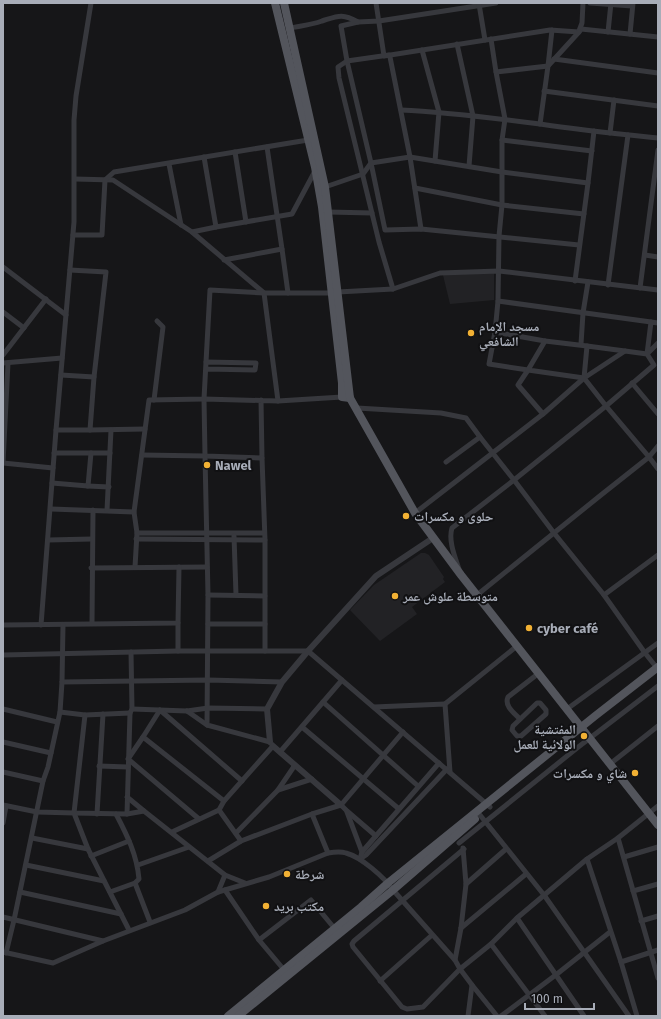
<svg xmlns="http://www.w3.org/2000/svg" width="661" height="1019" viewBox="0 0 661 1019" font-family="'Fira Sans','Noto Naskh Arabic',sans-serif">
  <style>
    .built { fill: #222225 }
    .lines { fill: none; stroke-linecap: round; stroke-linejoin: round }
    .minor { stroke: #37383d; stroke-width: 5 }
    .tertiary { stroke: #37383d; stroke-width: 6 }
    .primary { stroke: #53555c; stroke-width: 8 }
    .poi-dot { fill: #f2b134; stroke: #111113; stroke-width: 1.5 }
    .labels { text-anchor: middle; stroke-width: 4; stroke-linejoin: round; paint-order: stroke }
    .poi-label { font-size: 13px; font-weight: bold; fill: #a8adb8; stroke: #111113; text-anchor: start }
  </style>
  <rect width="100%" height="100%" fill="#161618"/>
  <g class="built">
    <path d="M494,270V300L450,304L443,275Z"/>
    <path d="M421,553H425L429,555L444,577L443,579L445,582L412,607L417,614L380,641L350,610L374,585Z"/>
  </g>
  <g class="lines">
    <g class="minor">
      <path d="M376,3L384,56L550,30L579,32L581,29L658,37"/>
      <path d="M496,3L379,21L358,22L341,26L347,61L371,163L385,230L421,229L579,245"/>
      <path d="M590,3L632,6"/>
      <path d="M479,4L485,40"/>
      <path d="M290,28C300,26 311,25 322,21C338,16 342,13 358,22"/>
      <path d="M552,30L548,66L496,72L505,119L502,140V205L499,236L498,301L495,332L489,364L528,370L518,385L543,414L584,378L587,346L625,351"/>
      <path d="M579,31L582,23L583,3"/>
      <path d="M608,32L611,3"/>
      <path d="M630,34L633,3"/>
      <path d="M491,39L496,72"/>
      <path d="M457,44L473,116L469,166"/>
      <path d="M422,50L439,112L435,161"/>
      <path d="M554,59L658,73"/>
      <path d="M544,91L658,106"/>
      <path d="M401,110C448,112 494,118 540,124C579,130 619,134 658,138"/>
      <path d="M540,124L548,66L579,32"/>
      <path d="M610,133L614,100"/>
      <path d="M502,140L592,151"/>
      <path d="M267,147L282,249L288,293"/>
      <path d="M235,152L246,222"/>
      <path d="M204,157L216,227"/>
      <path d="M169,164L181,225"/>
      <path d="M75,179L113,180L192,232L264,293L278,401"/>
      <path d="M325,187L363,174L371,163L410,157L502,172L588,183"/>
      <path d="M415,188L502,205L584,214"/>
      <path d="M328,212L372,213"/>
      <path d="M192,232L216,227L292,214L315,171"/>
      <path d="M73,235H102L105,180L114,172L308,140"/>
      <path d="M645,255L658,257"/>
      <path d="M224,260L282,249"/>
      <path d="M3,267L66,315"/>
      <path d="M70,270L106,272L94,377L90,430L145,429"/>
      <path d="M575,281L588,183L594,131"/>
      <path d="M608,285L628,135"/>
      <path d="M640,288L658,150"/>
      <path d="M393,289L379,242L339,78L338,67L347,61L389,55L390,57L410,157L421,229"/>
      <path d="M338,292L393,289L440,273L499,271L658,290"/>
      <path d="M498,301L651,322"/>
      <path d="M3,312L24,328"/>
      <path d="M658,323L651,322L647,354L658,343"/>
      <path d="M495,332L545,341"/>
      <path d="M581,344L583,313L588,282"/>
      <path d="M625,351L647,354L654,365L606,406L584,378Z"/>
      <path d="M3,355L46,299"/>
      <path d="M206,362L210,290L264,293H331"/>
      <path d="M3,363L62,358"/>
      <path d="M61,375L94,377"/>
      <path d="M584,378L528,370L545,341L587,346"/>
      <path d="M632,383L658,414"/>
      <path d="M154,400L163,327L157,321"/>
      <path d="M261,400L262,458L205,456L204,399L278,401L342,397"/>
      <path d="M357,408L441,413L466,418L480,437"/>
      <path d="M56,430H90"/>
      <path d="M54,453H110"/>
      <path d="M142,455L205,456L208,595L207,725L270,742L273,746L224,801L219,810L172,832"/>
      <path d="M262,458L265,540V651H308L490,807"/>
      <path d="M446,462L480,437L514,480L452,528C448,540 455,557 459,569"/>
      <path d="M3,463L8,363"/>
      <path d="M3,463L53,468"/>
      <path d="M52,483L88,486L91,453"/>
      <path d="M88,486L109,487"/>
      <path d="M51,509L134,512"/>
      <path d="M107,510L111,430"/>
      <path d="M415,513L543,414"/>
      <path d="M137,533H264"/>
      <path d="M234,536L236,595"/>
      <path d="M136,539L265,540"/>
      <path d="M48,540L92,539"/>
      <path d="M135,567L137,533L134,512L149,400L204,399L206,362L256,363L255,370L206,369"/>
      <path d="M91,568L207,567"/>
      <path d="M208,595L265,596"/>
      <path d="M477,595L601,495L649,457L658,469"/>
      <path d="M604,595L554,533L514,480L606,406L649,457L658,446"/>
      <path d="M92,623L93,510"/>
      <path d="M178,623V651"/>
      <path d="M208,624H265"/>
      <path d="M3,625L178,623L179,567"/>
      <path d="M41,625L56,430L74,222V120L76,96L91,3"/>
      <path d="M3,655L178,651H265"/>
      <path d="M657,668L645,653L604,595L658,555"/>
      <path d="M62,682L208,680L282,682"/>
      <path d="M323,702L418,786"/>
      <path d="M537,703H540L546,710V714L521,736H517L512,730L513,726Z"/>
      <path d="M445,704L517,646"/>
      <path d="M374,707L445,704L450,772"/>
      <path d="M3,709L57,722"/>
      <path d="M132,709L187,711L208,708L267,709"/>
      <path d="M567,709L658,643"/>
      <path d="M187,711L207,725"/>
      <path d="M60,712L85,715L130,713"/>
      <path d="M85,715L74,813L127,814L130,713L132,709L131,652"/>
      <path d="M520,719C514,713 504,706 508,697L539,673"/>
      <path d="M302,727L399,809"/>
      <path d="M143,737L224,801"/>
      <path d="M3,742L51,753"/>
      <path d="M280,752L342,680"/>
      <path d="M610,764L658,726"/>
      <path d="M99,766L128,767"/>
      <path d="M3,772L43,781"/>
      <path d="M278,790L312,779"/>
      <path d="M3,805L37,812L74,813L88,849L129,930"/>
      <path d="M341,805L347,811L376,836"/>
      <path d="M144,811L225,875"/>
      <path d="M347,812L362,852"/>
      <path d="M97,814L103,714"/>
      <path d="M116,814C127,835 137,855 139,879L135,883L150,922"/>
      <path d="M127,814L144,811L127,797"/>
      <path d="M312,814L328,853"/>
      <path d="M480,815L544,895L629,1016"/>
      <path d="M199,819L128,759L143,737L160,710L242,781"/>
      <path d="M3,823L6,806"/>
      <path d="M236,833L278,790L295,765"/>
      <path d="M32,838L88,849"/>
      <path d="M618,838L658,978"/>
      <path d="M241,841L312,814L341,805L403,732"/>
      <path d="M459,843L577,748L658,686"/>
      <path d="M464,849L354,941L352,944L353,947L402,1007L407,1009L423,1007L460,969L491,944L517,918L587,859L618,838L658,806"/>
      <path d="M91,856L129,841"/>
      <path d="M624,857L658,847"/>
      <path d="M360,859L366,855L447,769"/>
      <path d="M360,859L362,852L439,763"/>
      <path d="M587,859L621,962"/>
      <path d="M208,861L241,841L219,810"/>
      <path d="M26,865L104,881"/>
      <path d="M138,865L189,847"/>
      <path d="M466,884L506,849"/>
      <path d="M225,890L259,940L285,971"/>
      <path d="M633,891L658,884"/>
      <path d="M20,892L121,914"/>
      <path d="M110,892L135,883"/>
      <path d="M218,892L225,875L245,883"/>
      <path d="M3,917L103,941L185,910L218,892L269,877L328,853C334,852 340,851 346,853C361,857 384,877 393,890L455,960L460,969L472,985L468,1016"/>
      <path d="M517,918L584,1016"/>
      <path d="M641,921L658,916"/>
      <path d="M461,928L526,874"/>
      <path d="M259,940L311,900L335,929"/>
      <path d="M491,944L545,1016"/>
      <path d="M3,952L53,963L103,941"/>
      <path d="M6,953L14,920L43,781L48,767L60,712L62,682L63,625"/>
      <path d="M455,960L461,928L466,884L463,848"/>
      <path d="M380,981L432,935"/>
      <path d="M472,985L497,1016"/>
      <path d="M501,1016L557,974L610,932"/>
      <path d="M637,1016L621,962L658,950"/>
    </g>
    <g class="tertiary">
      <path d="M270,742L267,709L282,682L308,651L376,576L433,538"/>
      <path d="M273,746L341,805"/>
    </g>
    <g class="primary">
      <path d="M275,3L315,167L322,207L342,383V397L350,398"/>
      <path d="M284,3L325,187L350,398L415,513L461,575L658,825"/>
      <path d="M228,1016L361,907L388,883L595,716L658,667"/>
      <path d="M238,1016L393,890L475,819"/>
    </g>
  </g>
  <g class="poi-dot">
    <circle cx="471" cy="333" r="4"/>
    <circle cx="207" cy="465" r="4"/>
    <circle cx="406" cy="516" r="4"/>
    <circle cx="395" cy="596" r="4"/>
    <circle cx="529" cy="628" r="4"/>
    <circle cx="584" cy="736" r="4"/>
    <circle cx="635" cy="773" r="4"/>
    <circle cx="287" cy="874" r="4"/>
    <circle cx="266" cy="906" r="4"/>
  </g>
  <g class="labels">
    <g class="poi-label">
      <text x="479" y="331">مسجد الإمام<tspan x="479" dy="15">الشافعي</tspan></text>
      <text x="215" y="470">Nawel</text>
      <text x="414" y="521">حلوى و مكسرات</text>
      <text x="403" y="601">متوسطة علوش عمر</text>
      <text x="537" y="633">cyber café</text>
      <text x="576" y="734" text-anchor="end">المفتشية<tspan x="576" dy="15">الولائية للعمل</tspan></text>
      <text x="627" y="778" text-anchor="end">شاي و مكسرات</text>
      <text x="295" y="879">شرطة</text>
      <text x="274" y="911">مكتب بريد</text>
    </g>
  </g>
  <rect width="661" height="1019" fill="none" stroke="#a8adb8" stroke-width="8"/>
  <path d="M525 1003v6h69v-6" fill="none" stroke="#a8adb8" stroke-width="2"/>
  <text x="531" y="1003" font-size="12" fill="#a8adb8" stroke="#111113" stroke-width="3" paint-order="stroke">100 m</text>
</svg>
